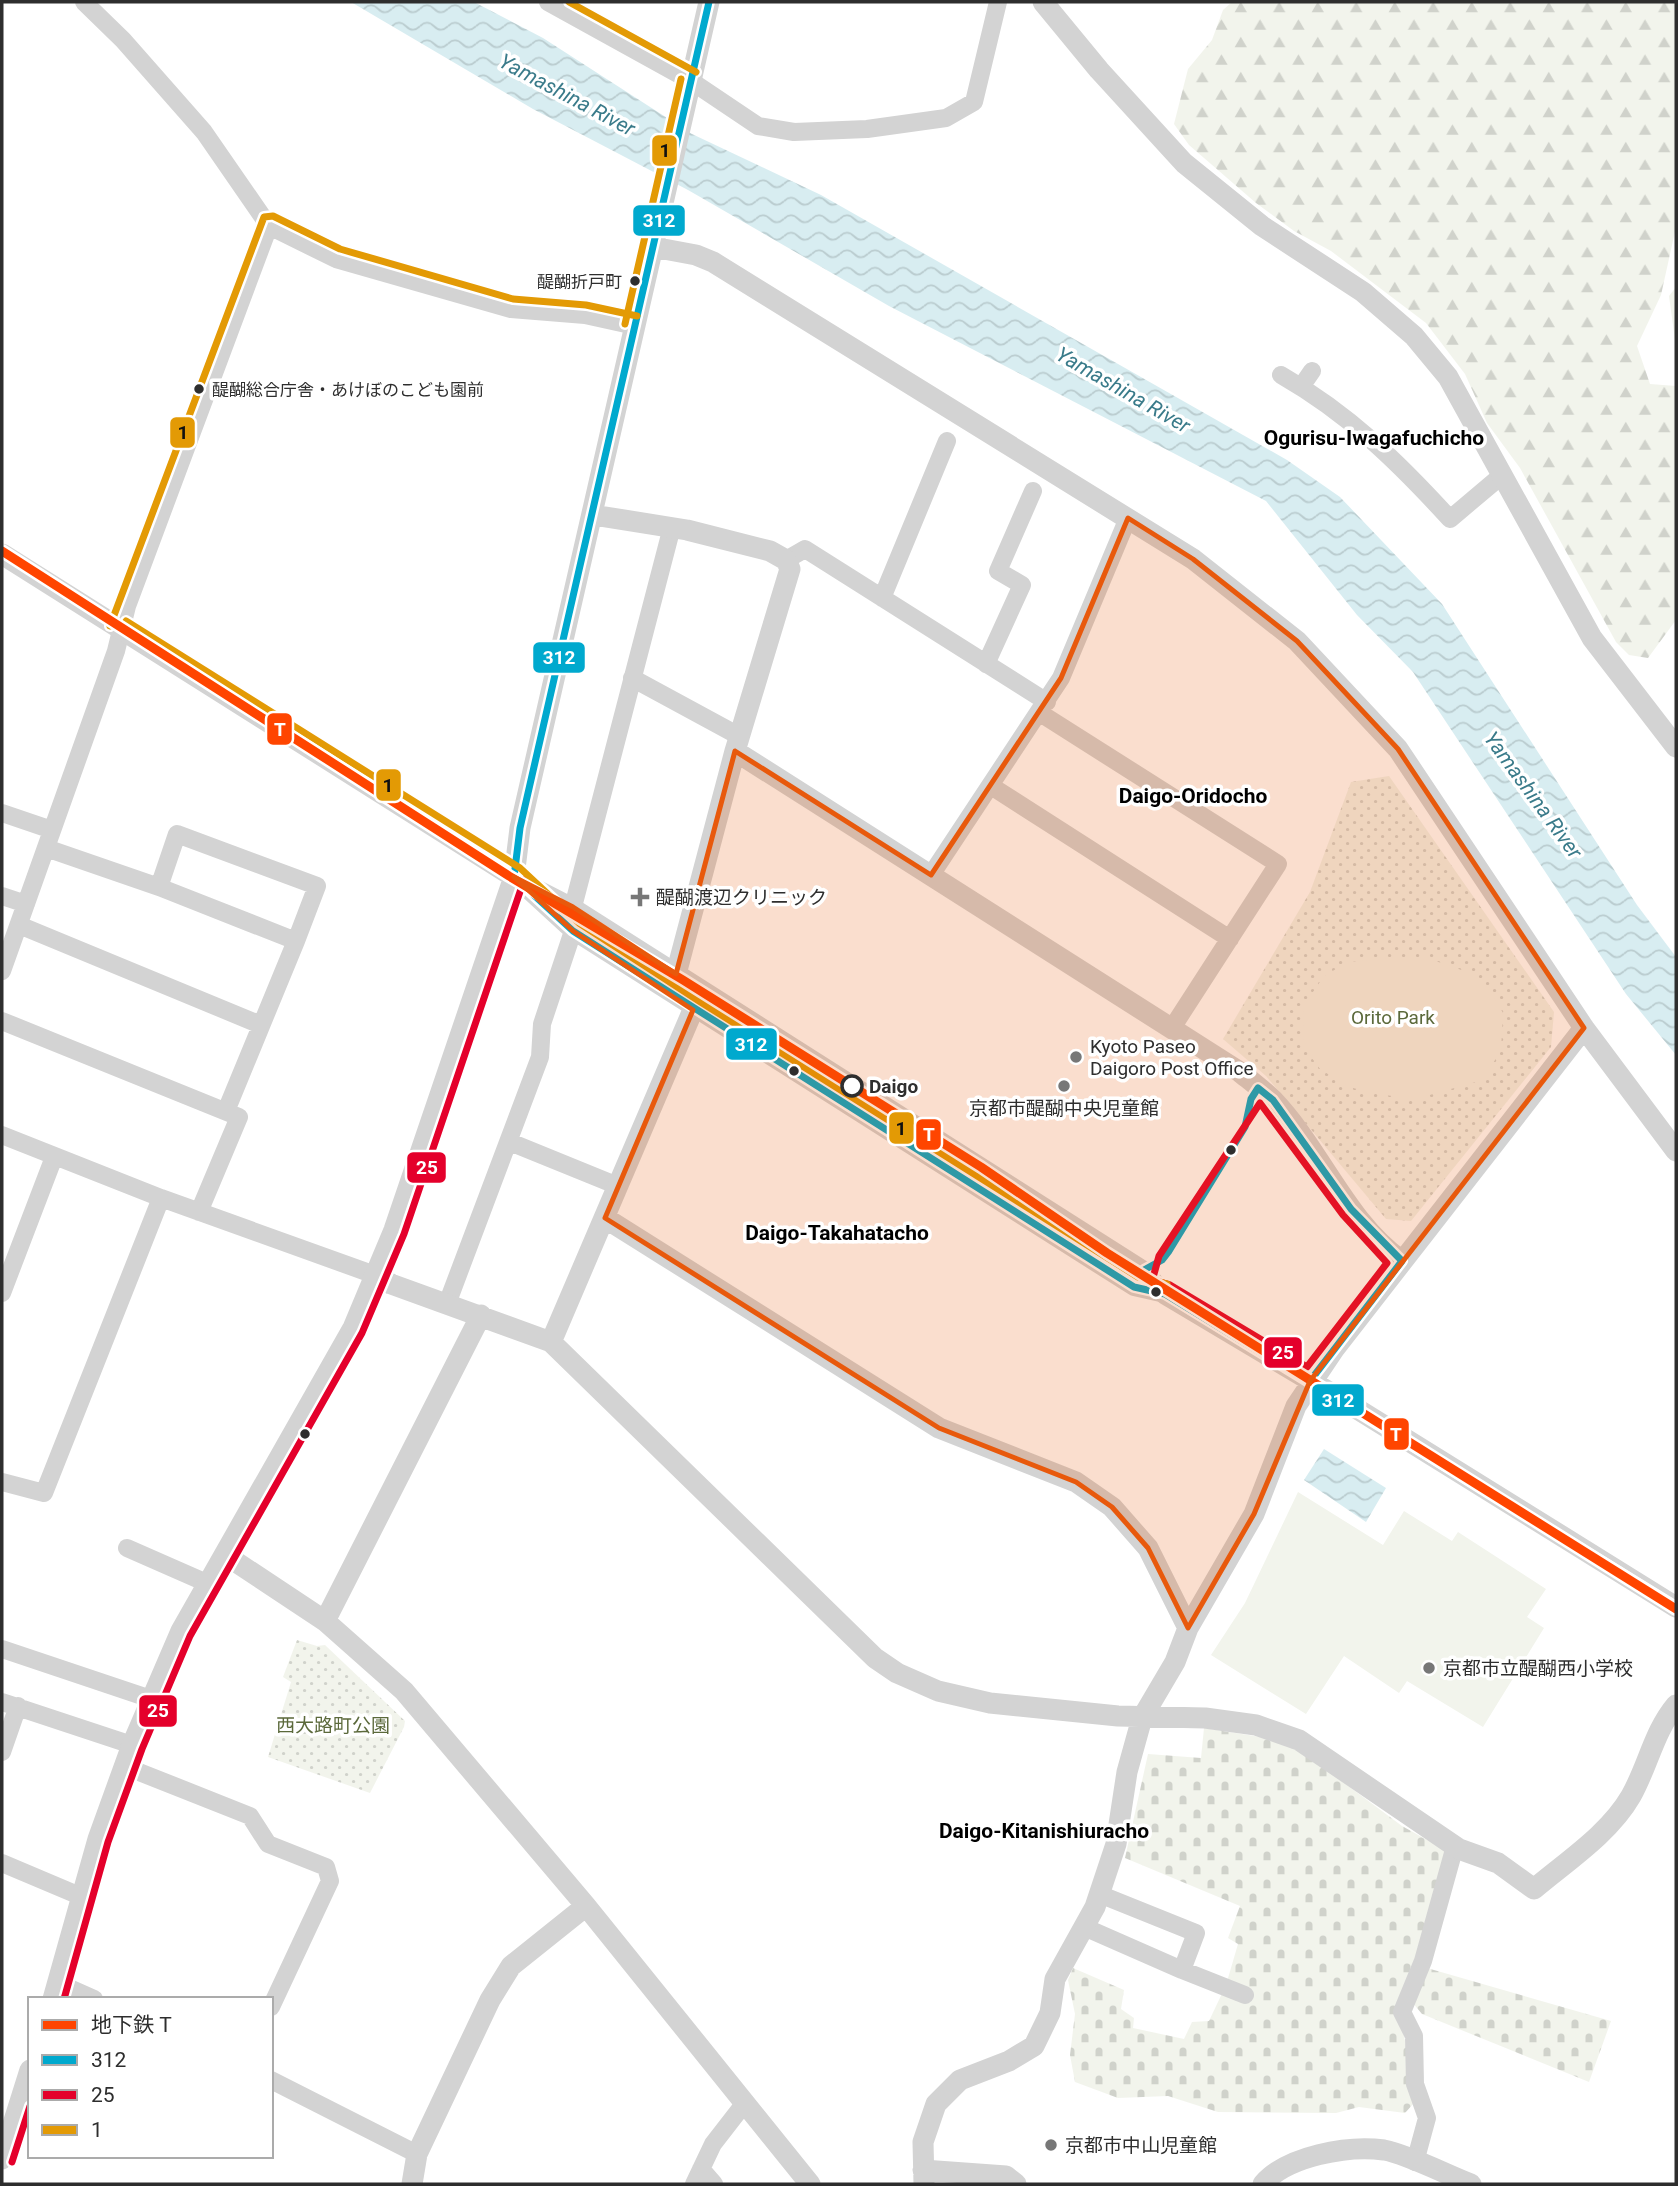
<svg xmlns="http://www.w3.org/2000/svg" width="1678" height="2186" viewBox="0 0 1678 2186" font-family="Roboto,'Noto Sans JP',sans-serif">
<defs>
<pattern id="grass-dots" width="8" height="8" patternUnits="userSpaceOnUse" patternTransform="scale(1.75)"><rect width="8" height="8" fill="#f2f4ec"/><path d="M2 2h.1M6 6h.1" fill="none" stroke="#d0d2cb" stroke-width="1.8" stroke-linecap="round"/></pattern>
<pattern id="forest-firs" width="22" height="20" patternUnits="userSpaceOnUse" patternTransform="scale(1.75)"><rect width="22" height="20" fill="#f2f4ec"/><path d="M5 1l3.5 6h-7zM16 11l3.5 6h-7z" fill="#d0d2cb"/></pattern>
<pattern id="cemetery-stones" width="16" height="16" patternUnits="userSpaceOnUse" patternTransform="scale(1.75)"><rect width="16" height="16" fill="#f2f4ec"/><path d="M2 7V4a2 2 0 0 1 4 0v3zM10 15v-3a2 2 0 0 1 4 0v3z" fill="#d0d2cb"/></pattern>
<pattern id="water-waves" width="16" height="10" patternUnits="userSpaceOnUse" patternTransform="scale(1.75)"><rect width="16" height="10" fill="#d8edf1"/><path d="M0 5q4-4 8 0t8 0" fill="none" stroke="#bacccf"/></pattern>
</defs>
<rect width="100%" height="100%" fill="#fff"/>
<!-- grass -->
<path fill="url(#grass-dots)" d="M1389 776 1554 1012 1551 1047 1411 1221 1386 1219 1266 1076 1223 1039 1310 892 1351 782Z
M297 1640 317 1646 325 1645 405 1721 404 1727 370 1793 268 1757 291 1682 283 1677Z"/>
<!-- forest -->
<path fill="url(#forest-firs)" d="M1232 2H1676V227L1661 295 1637 346 1650 384 1676 386V620L1648 658 1629 655 1616 642 1520 468 1487 423 1465 374 1426 323 1331 251 1294 231 1256 203 1189 145 1174 124 1188 69 1212 40 1223 10Z
M1676 287V347L1669 296Z"/>
<!-- cemetery -->
<path fill="url(#cemetery-stones)" d="M1204 1728 1267 1738 1300 1750 1402 1826 1447 1851 1415 1967H1411L1395 2016C1412 2036 1403 2074 1414 2103L1405 2113 1359 2107 1336 2113 1218 2112 1168 2096 1118 2098 1075 2082 1070 2055 1075 2014 1068 1980 1073 1968 1124 1990 1121 2009 1134 2018 1133 2028 1184 2039 1192 2022 1209 2021 1226 1985 1238 1944 1228 1938 1240 1906 1125 1858 1148 1754 1201 1758Z
M1427 1968 1611 2021 1589 2082 1422 2014 1412 2002Z"/>
<!-- pitch -->
<path fill="#f2f4ec" d="M1393 958H1427L1470 973 1494 997 1503 1013 1501 1050 1483 1080 1415 1099 1377 1094 1349 1087 1320 1069 1303 1046 1304 1005 1324 976 1348 962Z
M1298 1492 1383 1545 1404 1511 1452 1541 1458 1532 1546 1589 1527 1617 1544 1628 1483 1727 1407 1681 1399 1693 1344 1656 1306 1714 1211 1655 1245 1603Z"/>
<!-- water -->
<path fill="url(#water-waves)" d="M351 2H474L543 38 692 134 821 195 1287 460 1340 497 1442 604 1637 905 1676 957V1055L1626 994 1413 672 1357 615 1266 501 889 306 688 190 533 109Z
M1324 1449 1386 1488 1366 1522 1304 1480Z"/>
<g fill="none" stroke-linecap="round" stroke-linejoin="round">
<!-- minor -->
<path stroke="#d3d3d3" stroke-width="18" d="M84 2 123 40 204 132 269 226
M548 2 691 81 758 126 794 132 867 129 946 118 974 102 998 2
M1281 375C1349 414 1398 462 1450 519L1501 476
M1301 387 1312 371
M786 560 805 549 1047 702
M882 598 947 441
M986 664 1022 585 998 571 1033 491
M632 678 739 736
M1040 713 1278 864 1172 1028
M991 786 1230 939
M2 813 52 830
M46 848 159 887 296 941 226 1111
M931 875 1061 678 1128 518
M514 877 573 931 1134 1287 1165 1294
M159 887 177 834 317 886 296 941
M534 887 573 907 1144 1270 1165 1294
M2 896 26 904
M573 907 672 527
M19 925 261 1025
M2 971 116 651 127 606 269 226 336 259 511 309 585 315 635 326
M2 1021 239 1117 199 1212
M2 1135 161 1198 375 1275
M510 1142 618 1186
M2 1293 54 1157
M447 1304 540 1057 542 1024 573 931
M2 1482 44 1493 161 1198
M127 1548 209 1584
M2 1649 151 1699
M2 1702 132 1745
M2 1752 18 1706
M124 1766 250 1816 268 1844 326 1867 330 1881 271 2007
M2 1863 80 1896
M1099 1894 1196 1933 1182 1970 1245 1995
M1084 1927 1182 1970
M58 1983 94 1999
M271 2080 417 2154
M1415 2162 1427 2118 1415 2084 1414 2036 1402 2012 1423 1961 1455 1846
M701 2169 714 2184
M694 2184 713 2144 744 2104"/>
<!-- tertiary -->
<path stroke="#d3d3d3" stroke-width="21" d="M1043 2 1099 70 1184 163 1262 226 1363 292 1414 336 1448 377 1592 638 1676 747
M653 247 696 255 713 262 1193 559 1297 641 1398 749 1584 1028 1676 1151
M593 515 687 530 770 551 786 560 790 569 735 751 676 974
M2 554 514 877
M735 751 1240 1072C1251 1081 1263 1090 1273 1100 1320 1149 1346 1222 1402 1261
M605 1218 939 1428 1076 1482 1112 1507 1148 1548 1188 1628
M375 1275 391 1284 551 1342 875 1658 897 1673 938 1691 990 1703 1118 1716 1205 1718 1256 1725 1299 1740 1459 1849 1498 1863 1534 1889C1567 1861 1609 1834 1631 1796 1648 1766 1654 1731 1676 1705
M1165 1294 1346 1402 1676 1607
M551 1342 693 1010
M227 1556 325 1621 404 1691 586 1906 810 2184
M325 1621 481 1315
M53 1999 98 1839 132 1745 181 1631 353 1328 394 1230 514 877 520 828 709 2
M2 2159 30 2070
M923 2170 1006 2176 1016 2184
M412 2184 417 2154 490 2000 511 1966 586 1906
M924 2184 923 2142 936 2104 960 2080 1009 2061 1034 2046 1050 2013 1055 1979 1095 1907 1116 1844 1127 1772 1142 1718 1175 1662 1188 1628 1254 1514 1296 1406 1335 1348 1584 1028
M1263 2184C1287 2156 1348 2145 1384 2150 1407 2154 1447 2175 1471 2184"/>
<defs>
<path id="bus-1" d="M514 877 573 931 1134 1287 1165 1294 1676 1607
M514 877 520 828 709 2
M1144 1270 1162 1260 1169 1251 1245 1127 1251 1099 1258 1088 1273 1100 1351 1209 1402 1261 1310 1381"/>
<path id="bus-2" d="M1260 1103 1343 1215 1387 1263 1307 1367 1170 1285 1148 1279 1154 1274 1159 1256Z
M64 1999 108 1842 142 1749 190 1636 362 1333 404 1234 524 880
M12 2162 30 2106"/>
<path id="bus-3" d="M569 2 696 72
M625 324 681 79
M126 621 520 868 579 923 699 1001 1138 1277 1167 1284
M110 626 264 217 273 216 340 249 513 299 586 305 637 316"/>
</defs>
<!-- bus-1 casing -->
<use href="#bus-1" stroke="#fff" stroke-width="12"/>
<!-- bus-2 casing -->
<use href="#bus-2" stroke="#fff" stroke-width="12"/>
<!-- bus-3 casing -->
<use href="#bus-3" stroke="#fff" stroke-width="12"/>
<!-- bus-1 -->
<use href="#bus-1" stroke="#00a9ce" stroke-width="7"/>
<!-- bus-2 -->
<use href="#bus-2" stroke="#e4002b" stroke-width="7"/>
<!-- bus-3 -->
<use href="#bus-3" stroke="#e39a05" stroke-width="7"/>
<defs>
<path id="metro-1" d="M2 551 509 876 683 980 981 1167 1107 1253 1676 1609"/>
</defs>
<!-- metro-1 casing -->
<use href="#metro-1" stroke="#fff" stroke-width="14"/>
<!-- metro-1 -->
<use href="#metro-1" stroke="#ff4500" stroke-width="9"/>
</g>
<!-- marked area -->
<path fill="#e8590c" fill-opacity="0.2" stroke="#e8590c" stroke-width="5" stroke-linejoin="round" d="M1128 518 1193 559 1297 641 1398 749 1584 1028 1310 1381 1254 1514 1188 1628 1148 1548 1112 1507 1076 1482 939 1428 605 1218 693 1010 573 931 514 877 573 907 676 974 735 751 931 875 1061 678Z"/>
<!-- markers -->
<g fill="#2e2e2e" stroke="#fff" stroke-width="2.5">
<circle cx="635" cy="281" r="6"/>
<circle cx="199" cy="389" r="6"/>
<circle cx="794" cy="1071" r="6"/>
<circle cx="1231" cy="1150" r="6"/>
<circle cx="1156" cy="1292" r="6"/>
<circle cx="305" cy="1434" r="6"/>
</g>
<g fill="#777" stroke="#fff" stroke-width="2.5">
<path d="M636.5 886.5h7v7h7v7h-7v7h-7v-7h-7v-7h7z"/>
<circle cx="1076" cy="1057" r="7"/>
<circle cx="1064" cy="1086" r="7"/>
<circle cx="1429" cy="1668" r="7"/>
<circle cx="1051" cy="2145" r="7"/>
</g>
<circle fill="#fff" stroke="#2e2e2e" stroke-width="3.5" cx="852" cy="1086" r="10"/>
<g text-anchor="middle" stroke-width="7" stroke-linejoin="round" paint-order="stroke">
<!-- bus labels -->
<g font-size="17" fill="#2e2e2e" stroke="#fff" text-anchor="end">
<text x="622" y="288">醍醐折戸町</text>
<text x="212" y="396" text-anchor="start">醍醐総合庁舎・あけぼのこども園前</text>
</g>
<!-- poi labels -->
<g font-size="19" fill="#2e2e2e" stroke="#fff" text-anchor="start">
<text x="656" y="904">醍醐渡辺クリニック</text>
<text x="1090" y="1053">Kyoto Paseo<tspan x="1090" dy="22">Daigoro Post Office</tspan></text>
<text x="1064" y="1115" text-anchor="middle">京都市醍醐中央児童館</text>
<text x="1443" y="1675">京都市立醍醐西小学校</text>
<text x="1065" y="2152">京都市中山児童館</text>
</g>
<!-- park labels -->
<g font-size="19" fill="#5b693b" stroke="#fff">
<text x="1393" y="1024">Orito Park</text>
<text x="333" y="1732">西大路町公園</text>
</g>
<!-- stop labels -->
<g font-size="19" font-weight="bold" fill="#2e2e2e" stroke="#fff" text-anchor="start">
<text x="869" y="1093">Daigo</text>
</g>
<!-- water labels -->
<g font-size="21" font-style="italic" fill="#3a7b8a" stroke="#fff">
<text transform="translate(567 95) rotate(28)" y="7">Yamashina River</text>
<text transform="translate(1123 390) rotate(30)" y="7">Yamashina River</text>
<text transform="translate(1533 795) rotate(54)" y="7">Yamashina River</text>
</g>
<!-- neighbourhood labels -->
<g font-size="21" font-weight="bold" fill="#000" stroke="#fff">
<text x="1374" y="445">Ogurisu-Iwagafuchicho</text>
<text x="1193" y="803">Daigo-Oridocho</text>
<text x="837" y="1240">Daigo-Takahatacho</text>
<text x="1044" y="1838">Daigo-Kitanishiuracho</text>
</g>
</g>
<g stroke="#fff" stroke-width="2.5">
<rect x="651" y="134" width="27" height="33" rx="7" fill="#e39a05"/>
<rect x="632" y="204" width="54" height="33" rx="7" fill="#00a9ce"/>
<rect x="169" y="416" width="27" height="33" rx="7" fill="#e39a05"/>
<rect x="532" y="641" width="54" height="33" rx="7" fill="#00a9ce"/>
<rect x="266" y="712" width="27" height="34" rx="7" fill="#ff4500"/>
<rect x="375" y="768" width="27" height="34" rx="7" fill="#e39a05"/>
<rect x="725" y="1027" width="53" height="34" rx="7" fill="#00a9ce"/>
<rect x="888" y="1111" width="27" height="34" rx="7" fill="#e39a05"/>
<rect x="915" y="1118" width="27" height="33" rx="7" fill="#ff4500"/>
<rect x="406" y="1151" width="41" height="33" rx="7" fill="#e4002b"/>
<rect x="1263" y="1336" width="40" height="33" rx="7" fill="#e4002b"/>
<rect x="1311" y="1383" width="54" height="34" rx="7" fill="#00a9ce"/>
<rect x="1383" y="1417" width="27" height="34" rx="7" fill="#ff4500"/>
<rect x="138" y="1694" width="40" height="34" rx="7" fill="#e4002b"/>
</g>
<g font-size="19" text-anchor="middle" font-weight="bold" fill="#fff">
<text x="659" y="227">312</text>
<text x="559" y="664">312</text>
<text x="280" y="736">T</text>
<text x="751" y="1051">312</text>
<text x="929" y="1141">T</text>
<text x="427" y="1174">25</text>
<text x="1283" y="1359">25</text>
<text x="1338" y="1407">312</text>
<text x="1396" y="1441">T</text>
<text x="158" y="1717">25</text>
</g>
<g font-size="19" text-anchor="middle" font-weight="bold" fill="#111">
<text x="665" y="157">1</text>
<text x="183" y="439">1</text>
<text x="388" y="792">1</text>
<text x="901" y="1135">1</text>
</g>
<!-- border -->
<rect width="1678" height="2186" fill="none" stroke="#2e2e2e" stroke-width="7"/>
<!-- legend -->
<rect x="28" y="1997" width="245" height="161" fill="#ffffff" stroke="#ababab" stroke-width="2"/>
<rect x="42" y="2020" width="35" height="10" fill="#ff4500" stroke="#ababab" stroke-width="2"/>
<text x="91" y="2032" font-size="21" fill="#2e2e2e">地下鉄 T</text>
<rect x="42" y="2055" width="35" height="10" fill="#00a9ce" stroke="#ababab" stroke-width="2"/>
<text x="91" y="2067" font-size="21" fill="#2e2e2e">312</text>
<rect x="42" y="2090" width="35" height="10" fill="#e4002b" stroke="#ababab" stroke-width="2"/>
<text x="91" y="2102" font-size="21" fill="#2e2e2e">25</text>
<rect x="42" y="2125" width="35" height="10" fill="#e39a05" stroke="#ababab" stroke-width="2"/>
<text x="91" y="2137" font-size="21" fill="#2e2e2e">1</text>
</svg>
